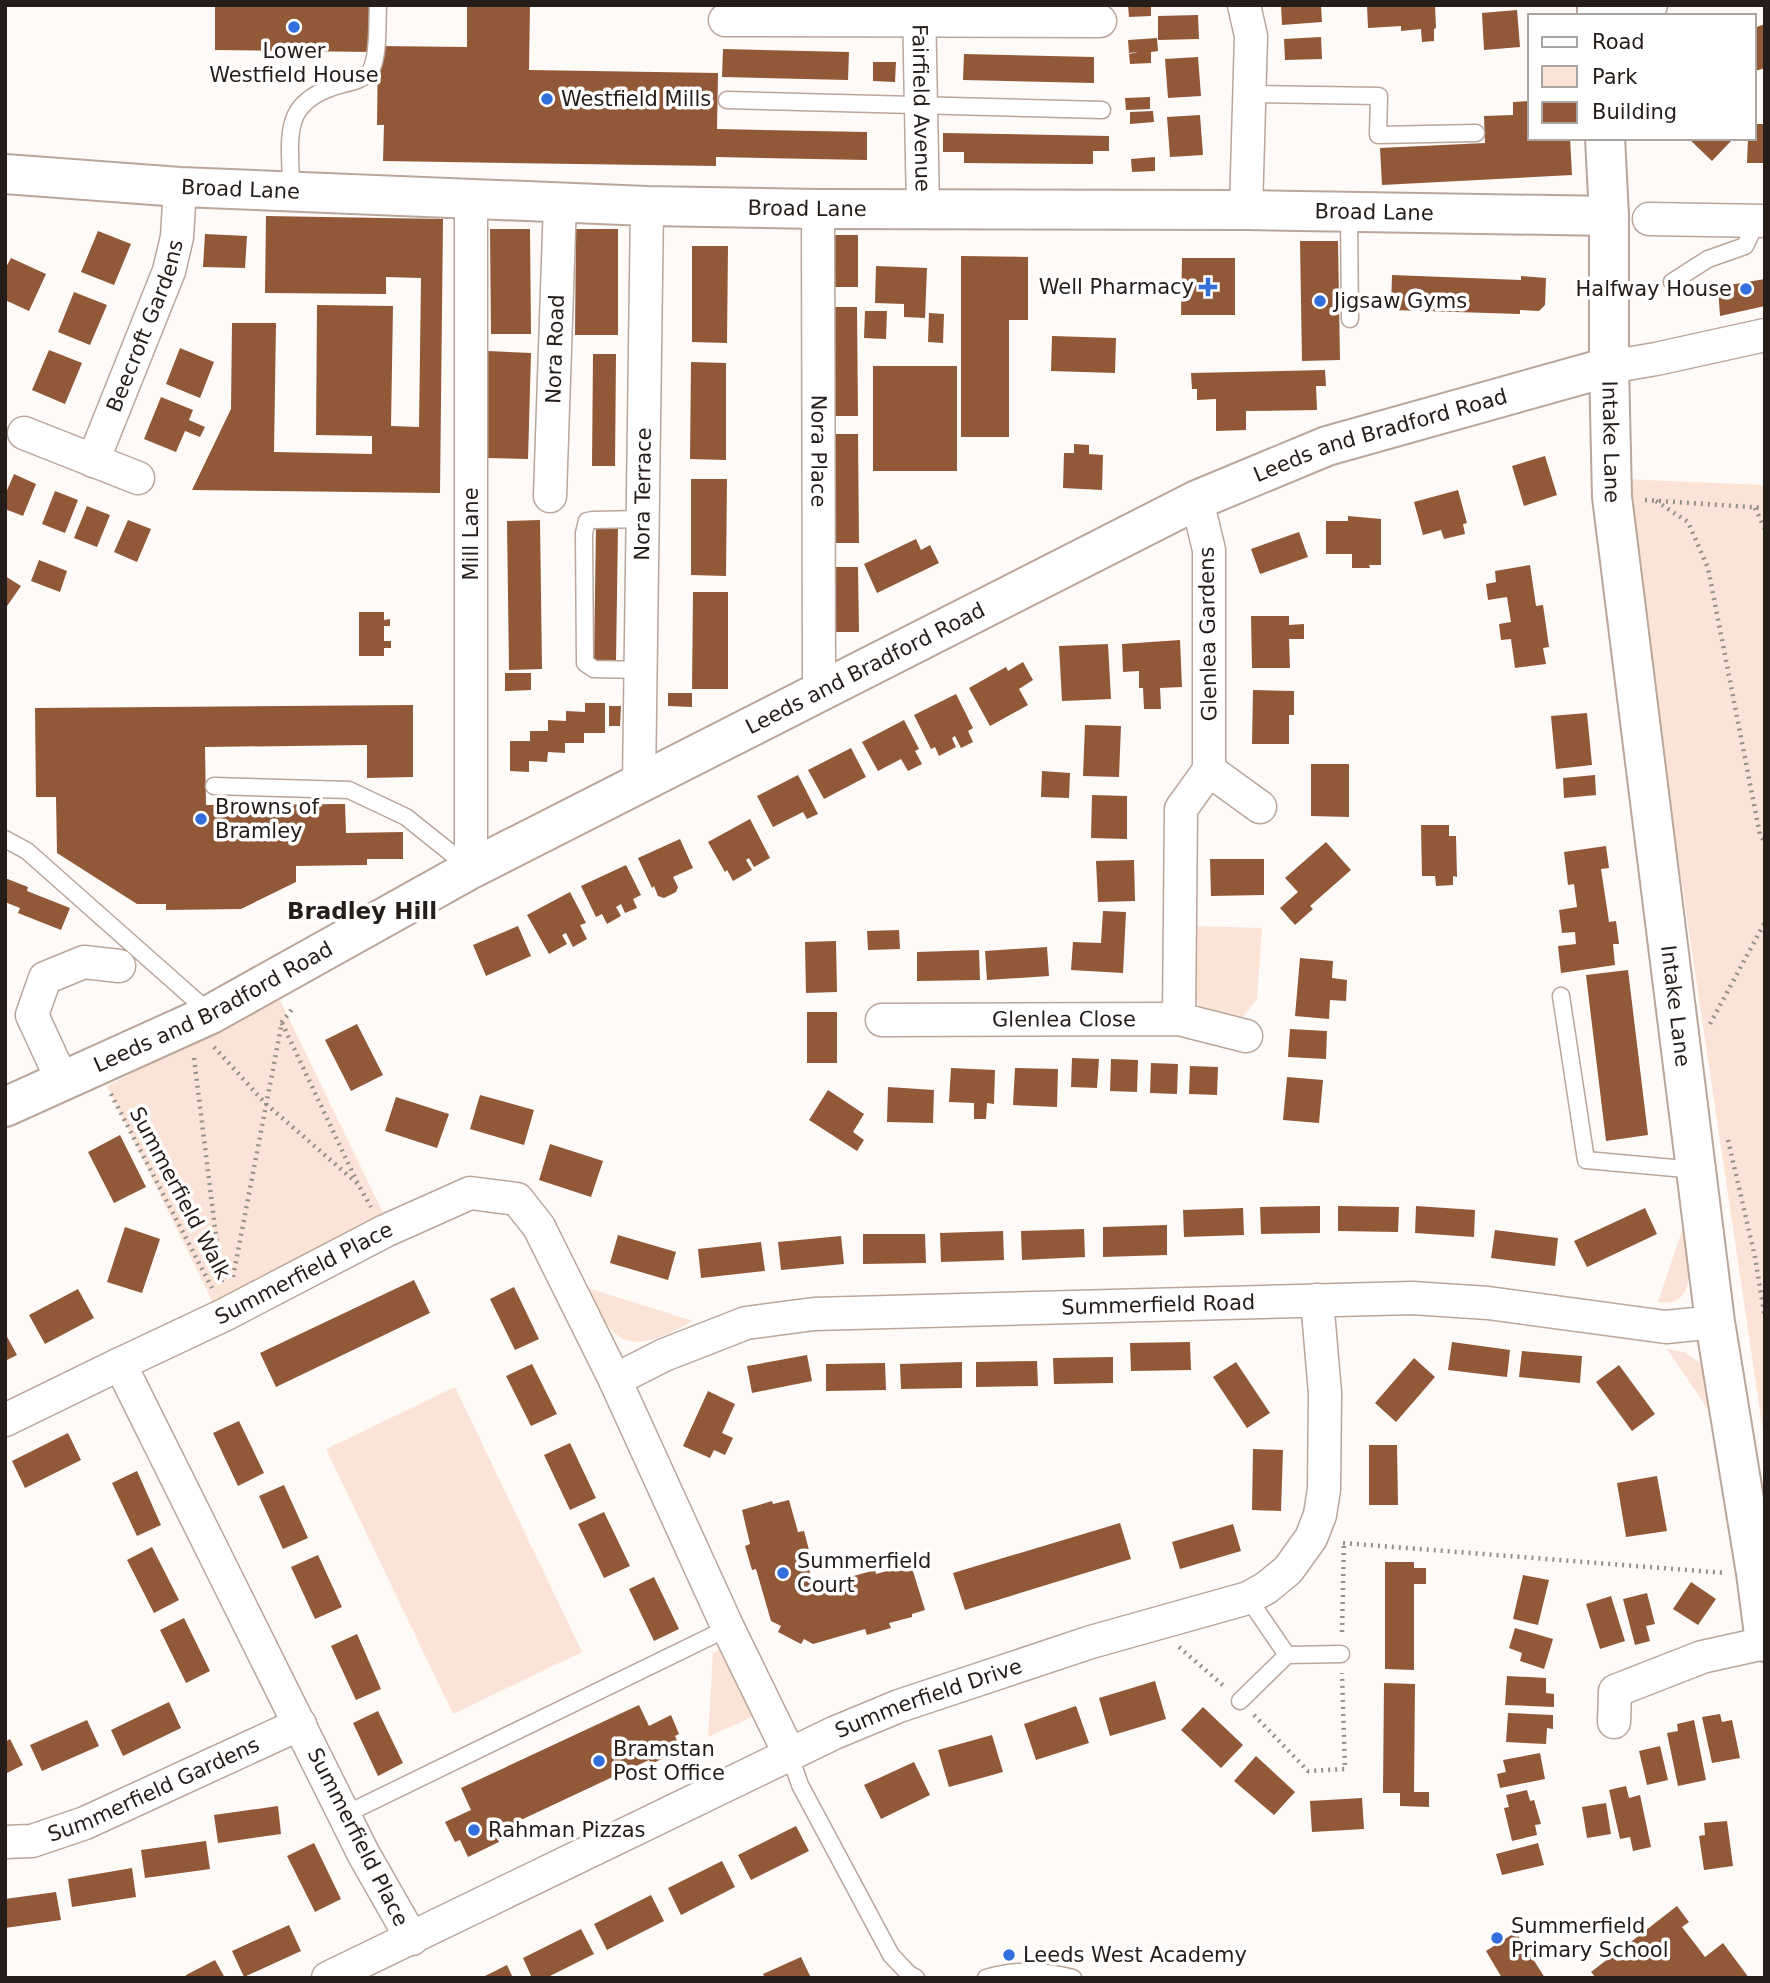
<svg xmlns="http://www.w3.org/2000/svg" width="1770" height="1983" viewBox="0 0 1770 1983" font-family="'DejaVu Sans',sans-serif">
<rect width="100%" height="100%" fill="#fefaf7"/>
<!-- green -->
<path fill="#fbe4d7" d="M1622 479 1765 485V1446L1746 1316Z
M1193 926 1262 928 1257 999 1243 1017C1223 1021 1203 1017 1194 997Z
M279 998 388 1223 218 1313 107 1086Z
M1684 1225C1687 1250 1703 1309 1658 1302Z
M588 1288 693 1321C667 1334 632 1357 609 1327 600 1316 594 1301 588 1288Z
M1667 1349 1684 1352 1703 1365 1713 1417Z
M455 1387 582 1652 453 1714 326 1449Z
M721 1649 752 1717 708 1737 713 1653Z"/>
<!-- building -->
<path fill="#915938" d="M215 5H373L372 52 215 50Z
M467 5H530L529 70 718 73 717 129 867 132V160L716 157V166L383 161 384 125H377L378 46 467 47Z
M1128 5H1151V16L1129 17Z
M1281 5H1321L1322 22 1282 25Z
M1367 5H1435L1436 28 1434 29V41L1422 42 1421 29 1401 31V26L1368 28Z
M1517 10 1520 47 1484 50 1482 13Z
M1198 15 1199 39 1158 40V16Z
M1762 25H1765V68L1755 71 1754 28Z
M1321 37 1322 59 1285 60 1284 39Z
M1157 38 1158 51 1151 52V63L1130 64 1129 54 1138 52 1129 53 1128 40Z
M723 49 849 52 848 80 722 77Z
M964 54 1094 57V83L963 80Z
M1198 57 1201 96 1168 98 1165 59Z
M873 62H896L895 82 873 81Z
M1150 97V109L1126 110 1125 98Z
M1530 101V138H1570L1572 175 1382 185 1380 148 1485 143 1484 116 1513 115V102Z
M1153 111 1154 122 1130 124V112Z
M1200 115 1203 155 1170 157 1167 117Z
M1754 124H1765V163H1747L1748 138H1754Z
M943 133 1109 136V151H1093V164L964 163V152H943Z
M1688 138H1729L1731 141 1712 161Z
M1155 157V171L1132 172 1131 159Z
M266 216 443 219 440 493 192 490 231 409 232 323H276L274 452 372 454V436L316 435 317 305 393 306 391 426 419 427 421 278 386 277V294L265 293Z
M490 229H530L531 334H491Z
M576 229H618V335H575Z
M98 231 131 244 114 285 81 272Z
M205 234 247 236 245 268 203 267Z
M834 235H858V287H834Z
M1300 241H1338L1340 360 1302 361Z
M692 246H728L727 343 692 342Z
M961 256 1028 257V320H1009V437H961Z
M11 258 46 274 29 311 5 300V269Z
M1182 258H1235V315H1181Z
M876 266 927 268 925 318 904 317V304L875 303Z
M1392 275 1521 280V276L1546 278 1545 305 1539 311 1520 310V314L1391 310Z
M1765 279V306L1720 316 1718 287Z
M74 292 107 305 90 345 58 332Z
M834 307H857L858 416H835Z
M865 311H887L886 339 864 338Z
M929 313 944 314 943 343 928 342Z
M1052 336 1116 338 1115 373 1051 371Z
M180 348 214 362 200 398 166 384Z
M49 350 82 363 65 404 32 390Z
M488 351 531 353 528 459 486 458Z
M593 354H616L615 466H592Z
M691 362 726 363V460L690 459Z
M873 366H957V471H873Z
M1325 370 1326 386H1316L1317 410 1246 411V430L1216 431V399L1197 400V389H1192L1191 373Z
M161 397 193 410 189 420 205 427 200 437 185 431 176 452 144 439Z
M833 434H858L859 543H834Z
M1074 444 1089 445V454L1103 455 1102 490 1063 488 1064 453H1074Z
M1545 456 1557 495 1524 506 1512 466Z
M14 474 36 484 23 516 5 509V495Z
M691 479H727L726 576 691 575Z
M1458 490 1467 523 1463 524 1465 534 1444 539 1441 530 1423 535 1414 502Z
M55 491 78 500 65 533 42 524Z
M87 506 110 515 97 547 74 538Z
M1348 516 1381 519V565H1369L1370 568H1352V554H1326V521H1348Z
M128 520 151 529 137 562 114 552Z
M540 520 542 669 509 670 507 521Z
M596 526H618L616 661 594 660Z
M1299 532 1308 557 1260 574 1251 549Z
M916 539 921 550 930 545 939 563 877 593 864 564Z
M39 560 67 571 60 592 31 581Z
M1530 565 1536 606 1543 605 1549 647 1543 648 1546 664 1515 668 1511 639 1501 640 1499 624 1511 622 1507 597 1488 600 1486 584 1496 582 1495 571Z
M835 567H858L859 632H835Z
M5 576 21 586 5 609Z
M693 592H728V689H692Z
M359 612H384V620L390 619V626H384V641H391V648H384V656H359Z
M1251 616H1289V625L1304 624V639H1289L1290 668H1252Z
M1180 640 1182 687 1160 688 1161 709H1144L1143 688H1139V671L1123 672 1122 644Z
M1108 644 1111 699 1062 701 1059 646Z
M1023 662 1033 680 1019 689 1028 705 990 726 969 688 1006 667 1008 671Z
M505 673H531V690L505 691Z
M1253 690 1294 691V715H1289V744H1252Z
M668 693H692V707L668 706Z
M956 694 973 728 968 731 973 742 961 748 955 736 952 738 956 747 939 756 935 747 931 749 914 715Z
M585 703H605V733H584V743H565V753L548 752 547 762 529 761V772L510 771V741H530V731H548V720L566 721V711L585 712Z
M413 705V777L367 778V745L205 747 206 805 345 804 346 833 403 832V859H367V865L296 866V882L241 909 166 910V904H137L57 853 56 797H36L35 708Z
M609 706H621L620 726H609Z
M1587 713 1592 765 1556 769 1551 716Z
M904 720 919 749 915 751 922 764 908 771 901 759 878 771 862 742Z
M1085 725 1121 726 1119 777 1083 776Z
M851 748 866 777 824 799 808 770Z
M1311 764H1349V817L1311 816Z
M1042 771 1070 773 1069 798 1041 797Z
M798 775 818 814 807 819 803 812 773 827 757 796Z
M1595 775 1596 795 1564 798 1563 778Z
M1092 795 1127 796V839L1091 838Z
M750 819 770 858 754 867 749 858 746 860 752 870 733 881 727 870 725 872 708 842Z
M1421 825H1449V836H1456L1457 877 1453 876V885L1436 886 1435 876H1422Z
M680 839 693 868 673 877 678 887 676 892 664 898 658 896 654 886 652 888 638 858Z
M1326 842 1351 870 1310 906 1313 909 1295 925 1280 908 1298 892 1285 878Z
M1606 846 1609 868 1601 869 1609 922 1616 921 1619 944H1613L1615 965 1561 973 1558 946 1576 944 1575 932 1562 933 1559 910 1577 907 1574 884 1568 885 1564 852Z
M1210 859H1264V895L1211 896Z
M1134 860 1135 901 1098 902 1096 861Z
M626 865 641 895 633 899 637 908 625 913 621 904 616 907 621 916 607 924 602 914 596 917 581 886Z
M5 878 28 887 27 891 70 908 61 930 18 913 20 908 5 902Z
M570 892 586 923 580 925 587 939 573 947 566 933 562 935 567 944 549 954 527 915Z
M1103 911 1126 912 1123 973 1071 970 1073 942 1101 943Z
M518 926 531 956 486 976 473 945Z
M899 930 900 949 868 950 867 931Z
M836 941 837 992 806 993 805 942Z
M1047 947 1049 976 987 980 985 951Z
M979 950 980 980 917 981V952Z
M1300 958 1333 961 1332 978 1347 980 1346 1001 1330 1000 1329 1019 1295 1016Z
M1628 970 1648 1135 1606 1141 1586 975Z
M807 1012H837V1063H807Z
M357 1024 383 1075 351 1091 325 1040Z
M1290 1029 1327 1031 1326 1059 1288 1057Z
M1072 1058 1099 1059 1097 1088 1071 1087Z
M1111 1059 1138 1060 1137 1092 1110 1091Z
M1151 1063 1178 1064 1177 1094 1150 1093Z
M1190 1066 1218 1067 1217 1095 1189 1094Z
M951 1068 995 1070 994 1104 987 1103 986 1119H974V1103L949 1102Z
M1015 1068 1058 1069 1057 1107 1013 1105Z
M1287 1077 1323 1080 1319 1123 1283 1120Z
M888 1087 934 1090 933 1123 887 1122Z
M828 1090 864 1114 853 1132 864 1140 857 1151 809 1120Z
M480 1095 534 1110 524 1145 470 1129Z
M396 1097 449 1114 437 1148 385 1131Z
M120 1135 146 1187 114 1203 88 1152Z
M550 1144 603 1161 591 1197 539 1180Z
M1320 1206V1233L1261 1234 1260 1207Z
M1338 1206 1399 1207 1398 1232 1338 1231Z
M1416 1206 1475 1210 1474 1237 1415 1233Z
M1243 1208 1244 1235 1184 1237 1183 1210Z
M1645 1208 1657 1234 1587 1267 1574 1241Z
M1167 1225V1255L1103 1257V1227Z
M125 1227 160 1239 142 1293 107 1282Z
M1084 1229 1085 1257 1022 1260 1021 1231Z
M1495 1230 1558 1238 1555 1266 1491 1258Z
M1003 1231 1004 1260 941 1262 940 1233Z
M863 1234H925L926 1263 863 1264Z
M618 1235 676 1252 668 1280 610 1263Z
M841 1236 844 1264 781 1270 778 1242Z
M761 1242 765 1271 701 1278 698 1249Z
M414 1280 430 1313 276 1387 260 1353Z
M514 1287 539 1339 515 1350 490 1299Z
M78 1289 94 1318 45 1344 29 1315Z
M5 1333 17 1355 5 1361Z
M1190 1342 1191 1370 1131 1371 1130 1343Z
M1452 1342 1510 1350 1507 1377 1448 1370Z
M1522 1351 1582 1356 1580 1383 1519 1377Z
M807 1355 812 1381 752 1393 747 1366Z
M1113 1357V1383L1054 1384 1053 1358Z
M1414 1358 1435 1377 1396 1422 1375 1403Z
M1037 1361 1038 1386 976 1387V1362Z
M962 1362V1388L901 1389 900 1364Z
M1236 1362 1270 1413 1247 1428 1213 1377Z
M885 1363 886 1390 826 1391V1364Z
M532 1364 557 1414 531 1426 506 1376Z
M1619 1365 1655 1414 1632 1431 1596 1382Z
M708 1391 735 1404 722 1433 733 1438 725 1455 714 1450 710 1458 683 1446Z
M239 1421 264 1473 238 1486 213 1433Z
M68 1433 81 1460 25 1488 12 1461Z
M570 1443 596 1498 570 1510 544 1455Z
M1369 1445H1397L1398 1505H1369Z
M1253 1449 1283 1450 1281 1511 1252 1510Z
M137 1471 161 1525 137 1536 112 1483Z
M1657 1476 1667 1531 1626 1537 1617 1483Z
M284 1485 308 1538 283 1549 259 1496Z
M789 1500 798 1532 804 1531 810 1554 805 1555 815 1590 851 1580 850 1577 875 1570 876 1574 898 1568 899 1571 912 1568 925 1610 912 1614V1617L889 1623 891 1628 867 1635 865 1629 813 1644 804 1639 801 1644 778 1632 781 1626 771 1621 756 1569 752 1570 745 1546 750 1544 742 1510 772 1501 773 1504Z
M604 1512 630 1566 604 1578 578 1524Z
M1120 1523 1131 1559 965 1610 953 1573Z
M1233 1524 1241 1551 1180 1569 1172 1542Z
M152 1547 179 1600 154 1613 127 1560Z
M318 1555 342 1607 315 1619 291 1567Z
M1385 1562H1414V1568H1426V1584H1414V1670L1385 1669Z
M1523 1575 1549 1580 1538 1625 1513 1619Z
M654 1577 679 1629 654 1641 629 1589Z
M1691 1582 1716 1599 1698 1625 1673 1609Z
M1647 1593 1655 1624 1646 1626 1650 1641 1635 1645 1623 1599Z
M1611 1596 1625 1641 1600 1649 1586 1604Z
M184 1618 210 1671 186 1683 160 1630Z
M1515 1628 1553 1639 1544 1669 1520 1661 1522 1653 1509 1648Z
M357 1634 381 1689 356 1700 331 1646Z
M1507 1676 1546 1678V1693L1554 1694V1707L1505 1705Z
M1155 1681 1166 1719 1110 1736 1099 1698Z
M1384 1683 1415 1684 1414 1792H1429V1807L1400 1806V1793H1383Z
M169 1702 181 1728 123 1756 111 1730Z
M639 1705 649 1726 671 1715 679 1734 675 1736 681 1750 651 1764 649 1760 495 1832 499 1842 468 1857 460 1840 455 1842 445 1822 471 1810 461 1788Z
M1076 1706 1089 1743 1036 1760 1024 1724Z
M1203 1707 1243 1745 1221 1768 1181 1730Z
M378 1711 403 1763 378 1776 353 1723Z
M1508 1713 1553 1715V1729L1547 1728 1546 1744 1506 1742Z
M1720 1714 1722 1722 1732 1720 1740 1758 1712 1763 1702 1717Z
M87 1720 99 1746 42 1771 30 1745Z
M1694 1720 1706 1780 1678 1786 1667 1733 1678 1731 1677 1724Z
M992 1735 1003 1772 949 1787 938 1750Z
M10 1739 23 1765 5 1774V1742Z
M1660 1746 1668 1780 1647 1785 1639 1751Z
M1540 1753 1545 1779 1500 1788 1497 1774 1506 1772 1503 1760Z
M1256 1756 1295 1792 1274 1815 1234 1781Z
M914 1762 930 1795 881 1819 864 1785Z
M1626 1786 1629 1798 1640 1795 1651 1847 1633 1851 1630 1837 1620 1839 1609 1790Z
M1527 1790 1530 1801 1534 1800 1541 1824 1535 1825 1537 1835 1512 1841 1504 1808 1509 1807 1506 1795Z
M1362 1798 1364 1829 1312 1832 1310 1801Z
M1606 1803 1611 1834 1587 1838 1582 1807Z
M278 1806 281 1834 218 1843 214 1815Z
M1727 1821 1733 1866 1704 1870 1699 1836 1705 1835 1704 1823Z
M796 1826 809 1851 751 1880 738 1855Z
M206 1841 210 1869 145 1878 141 1850Z
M314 1843 341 1899 315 1912 287 1856Z
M1538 1843 1544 1865 1502 1875 1496 1854Z
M722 1861 735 1887 681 1915 668 1888Z
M132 1868 136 1897 72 1907 68 1879Z
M56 1892 61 1920 5 1928V1899Z
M651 1895 664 1921 607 1950 594 1924Z
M1677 1906 1689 1922 1682 1927 1705 1957 1723 1943 1749 1978H1596L1591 1972 1613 1955 1617 1961 1627 1954 1623 1948Z
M289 1925 301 1951 244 1977 232 1951Z
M581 1929 594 1954 546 1978H532L523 1958Z
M1516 1932 1545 1978H1502L1486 1951Z
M801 1957 811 1978H765L763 1974Z
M215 1960 225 1978H182L188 1974Z
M507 1965 513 1978H481Z"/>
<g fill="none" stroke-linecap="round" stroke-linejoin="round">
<defs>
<path id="lane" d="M1250 94 1379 96 1378 135 1476 133
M727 100 1102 110
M291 191C291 137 278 101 343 84 352 82 365 79 371 70 379 55 377 22 378 5
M1349 212 1350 319
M1672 282 1708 259 1745 246 1757 221
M640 670 594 669 585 663 584 533 587 521 593 520 642 519
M214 786 349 790 406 817 471 869
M5 839 27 851 211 1014
M1561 996 1586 1160 1696 1170
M1287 1655 1341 1654
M1240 1701 1287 1655 1248 1598
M789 1753 800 1785 891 1955 909 1974 916 1978
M344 1815 728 1628
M986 1978C1015 1969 1044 1970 1073 1978"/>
<g id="street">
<path id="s1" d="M919 5 923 210"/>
<path d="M1244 5 1251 36 1246 210"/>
<path d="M1597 15 1651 5"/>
<path d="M725 20 1100 21"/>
<path d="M471 200V869"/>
<path id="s2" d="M818 209 819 690"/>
<path d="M1649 219 1765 221"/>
<path d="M1609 367 1656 359 1765 335"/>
<path d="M24 433 138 478"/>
<path id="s3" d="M93 461 169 271 177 237 180 187"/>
<path id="s4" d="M550 496 560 202"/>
<path d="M1209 770 1260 807"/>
<path id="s5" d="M639 783 647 206"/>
<path d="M1179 1019 1181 809 1209 770V550L1197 500"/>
<path id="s6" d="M882 1020 1179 1019 1246 1036"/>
<path d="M62 1080 32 1015 45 978 84 962 119 966"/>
<path id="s7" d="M615 1380 664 1355 746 1323 814 1314 1412 1298 1488 1303 1666 1327 1715 1322"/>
<path d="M5 1420 120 1364"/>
<path d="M1614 1722 1615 1691 1702 1657 1765 1643"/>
<path id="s8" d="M5 1842 32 1841 85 1823 300 1724"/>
<path id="s9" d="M412 1939 363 1853 120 1364 226 1314 385 1231 470 1193 517 1199 539 1227 615 1380 728 1628 789 1753"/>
<path id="s10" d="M328 1978 834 1733 899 1706 1091 1642 1248 1598 1266 1588 1288 1570 1311 1538 1320 1515 1324 1489 1325 1393 1317 1300"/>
</g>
<g id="secondary">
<path d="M1597 5V16"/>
<path id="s11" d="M1605 138 1609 216V367L1612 497 1715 1322 1756 1573 1765 1642"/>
<path id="s12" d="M5 174 180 187 647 206 818 209 1246 210 1609 216"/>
<path id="s13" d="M5 1107 211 1014 471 869 1197 500 1327 446 1609 367"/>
</g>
</defs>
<!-- lane casing -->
<use href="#lane" stroke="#baa69a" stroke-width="19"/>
<!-- street casing -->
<use href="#street" stroke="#baa69a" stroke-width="35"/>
<!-- secondary casing -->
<use href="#secondary" stroke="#baa69a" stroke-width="42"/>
<!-- path -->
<path stroke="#96908c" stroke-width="4.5" stroke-dasharray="2 5" stroke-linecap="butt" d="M1645 500 1765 508
M1656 501 1688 522 1708 568 1760 835 1765 842
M1755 508 1765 529
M282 1023 358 1184 371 1207
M1710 1024 1765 922
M214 1047 265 1103 358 1184
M194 1058 222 1285
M111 1094 212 1288
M1728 1140 1755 1257 1765 1318
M233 1277 282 1022 293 1008
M1343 1543 1725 1573
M1342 1632 1344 1543
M1179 1647 1225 1687
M1254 1715 1308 1771 1345 1769 1342 1673"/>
<!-- lane -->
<use href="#lane" stroke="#fff" stroke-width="16"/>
<!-- street -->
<use href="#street" stroke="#fff" stroke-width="32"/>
<!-- secondary -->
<use href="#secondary" stroke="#fff" stroke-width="38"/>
</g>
<!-- markers -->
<g fill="#326fdd" stroke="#fff" stroke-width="2.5">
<circle cx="294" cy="27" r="7"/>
<circle cx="547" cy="99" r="7"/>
<path d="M1204.5 276.5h7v7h7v7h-7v7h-7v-7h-7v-7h7z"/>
<circle cx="1746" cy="289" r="7"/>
<circle cx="1320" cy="301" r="7"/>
<circle cx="201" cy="819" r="7"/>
<circle cx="783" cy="1573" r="7"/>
<circle cx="599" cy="1761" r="7"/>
<circle cx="474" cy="1830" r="7"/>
<circle cx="1497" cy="1938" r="7"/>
<circle cx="1009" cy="1955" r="7"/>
</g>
<g text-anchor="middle" stroke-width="7" stroke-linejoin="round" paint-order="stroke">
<!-- poi labels -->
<g font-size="21" fill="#251d19" stroke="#fff" text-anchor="start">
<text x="294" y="58" text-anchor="middle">Lower<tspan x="294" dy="24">Westfield House</tspan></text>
<text x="561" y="106">Westfield Mills</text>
<text x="1194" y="294" text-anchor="end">Well Pharmacy</text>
<text x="1732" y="296" text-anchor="end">Halfway House</text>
<text x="1334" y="308">Jigsaw Gyms</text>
<text x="215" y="814">Browns of<tspan x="215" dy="24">Bramley</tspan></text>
<text x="797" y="1568">Summerfield<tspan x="797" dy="24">Court</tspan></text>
<text x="613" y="1756">Bramstan<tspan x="613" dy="24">Post Office</tspan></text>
<text x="488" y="1837">Rahman Pizzas</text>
<text x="1511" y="1933">Summerfield<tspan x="1511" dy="24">Primary School</tspan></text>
<text x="1023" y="1962">Leeds West Academy</text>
</g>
<!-- street labels -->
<g font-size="21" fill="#251d19" stroke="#fff">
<text dy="7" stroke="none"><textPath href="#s1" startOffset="103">Fairfield Avenue</textPath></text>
<text dy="7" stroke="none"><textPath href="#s12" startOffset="236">Broad Lane</textPath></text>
<text dy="7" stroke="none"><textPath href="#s12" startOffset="803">Broad Lane</textPath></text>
<text dy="7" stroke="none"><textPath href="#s12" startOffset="1370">Broad Lane</textPath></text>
<text dy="7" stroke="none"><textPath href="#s3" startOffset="145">Beecroft Gardens</textPath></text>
<text dy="7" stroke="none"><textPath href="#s4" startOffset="147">Nora Road</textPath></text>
<text dy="7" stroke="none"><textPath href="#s13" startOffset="1533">Leeds and Bradford Road</textPath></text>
<text dy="7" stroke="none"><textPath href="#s11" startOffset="304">Intake Lane</textPath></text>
<text dy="7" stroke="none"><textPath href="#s2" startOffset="242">Nora Place</textPath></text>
<text dy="7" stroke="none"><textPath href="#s5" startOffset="289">Nora Terrace</textPath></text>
<text transform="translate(471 534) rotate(-90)" y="7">Mill Lane</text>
<text transform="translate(1208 634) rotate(-91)" y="7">Glenlea Gardens</text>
<text dy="7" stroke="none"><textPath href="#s13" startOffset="966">Leeds and Bradford Road</textPath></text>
<text dy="7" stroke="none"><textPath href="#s13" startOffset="231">Leeds and Bradford Road</textPath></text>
<text dy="7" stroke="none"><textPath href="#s11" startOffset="872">Intake Lane</textPath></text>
<text dy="7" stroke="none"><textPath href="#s6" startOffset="182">Glenlea Close</textPath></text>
<text transform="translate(180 1193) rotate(62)" y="7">Summerfield Walk</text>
<text dy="7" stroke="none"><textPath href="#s9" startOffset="850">Summerfield Place</textPath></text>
<text dy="7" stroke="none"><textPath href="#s7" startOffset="556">Summerfield Road</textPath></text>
<text dy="7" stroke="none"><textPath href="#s10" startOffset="663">Summerfield Drive</textPath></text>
<text dy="7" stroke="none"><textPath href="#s8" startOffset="159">Summerfield Gardens</textPath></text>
<text transform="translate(358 1837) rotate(63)" y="7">Summerfield Place</text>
</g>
<!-- neighbourhood labels -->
<g font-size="23" font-weight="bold" fill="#251d19" stroke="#fff">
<text x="362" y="919">Bradley Hill</text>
</g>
</g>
<!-- border -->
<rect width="1770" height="1983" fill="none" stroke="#251d19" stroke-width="14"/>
<!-- legend -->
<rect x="1528" y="14" width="228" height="126" fill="#ffffff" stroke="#a8a5a3" stroke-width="2"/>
<rect x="1542" y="37" width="35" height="10" fill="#ffffff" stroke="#a8a5a3" stroke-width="2"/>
<text x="1592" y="49" font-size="21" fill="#251d19">Road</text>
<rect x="1542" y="66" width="35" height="21" fill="#fbe4d7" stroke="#a8a5a3" stroke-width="2"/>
<text x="1592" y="84" font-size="21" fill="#251d19">Park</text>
<rect x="1542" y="102" width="35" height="21" fill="#915938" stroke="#a8a5a3" stroke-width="2"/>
<text x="1592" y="119" font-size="21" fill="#251d19">Building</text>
</svg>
